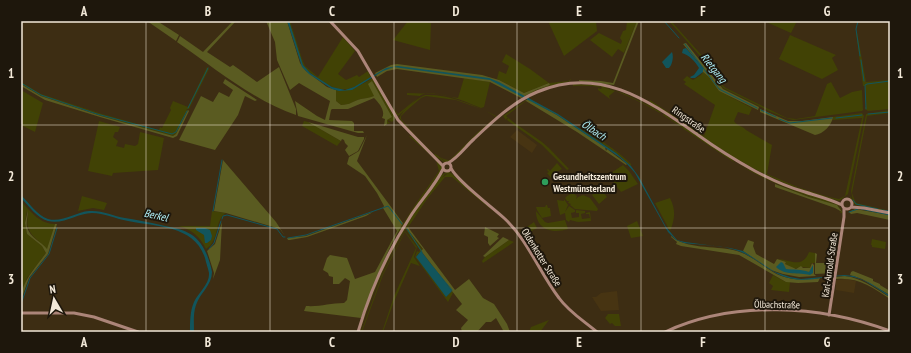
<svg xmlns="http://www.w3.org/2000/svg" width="911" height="353" viewBox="0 0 911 353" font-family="'PT Sans Narrow',sans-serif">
<rect width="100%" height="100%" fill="#3d2d13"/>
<!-- built -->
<path fill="#473412" d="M517 130 537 145 532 153 510 137Z
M846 279 856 281 854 293 836 290V280Z
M617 291 619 310 601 311 592 297H596L601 293Z"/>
<!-- green -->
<path fill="#414205" d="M289 21H290L302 59 305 66 318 77 343 37 355 51 338 74 346 80 357 75 359 77 368 71 370 76 371 75 372 77C350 91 342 95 319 79 314 75 307 72 303 65 296 53 293 35 289 21Z
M408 21H428V23H431L430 50 393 40Z
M548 21H596L597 31 564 56Z
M627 21H637L624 53 618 49 612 57 590 40 599 33 621 44 622 41 620 38 623 31 626 30Z
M669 21H671L706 60 720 83 726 88 787 118 796 119 815 116 827 84 831 82 840 98 852 92 862 90 863 110 862 111 793 120 786 118 771 112 723 88 700 56Z
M764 21H797L791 33Z
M856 32H857L866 82 890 80V109L868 111 865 109V107H866L865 86H863Z
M790 35 836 55 832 58 838 70 822 79 779 59Z
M506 54 530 69 549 83 568 81 571 79 570 81 544 88 529 95V93L550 85 549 83 524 93 497 79 499 71 506 74 509 66 502 62Z
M207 67 209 69 189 109H186L188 110 176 134 173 136 101 116 41 96 21 84V82L41 94 102 114 159 130 160 127 162 128 171 110 170 108 173 101 188 107Z
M703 72 709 77 719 91 752 108 749 115 738 112 734 121C737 126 743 126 746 130L772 145 767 174 800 188 829 197 839 199 845 196 862 118 833 120V117L862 113 864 116 848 194 839 201 799 189 798 187 797 188C771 178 747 166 724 151L723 150H722L650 102V100L704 136 715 105 684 84 686 82 683 80 687 76 693 80 701 75Z
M373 78 395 118 394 121V120L392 122 388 120V122L391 123 387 124V120L392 117 372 81 374 96C369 98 366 98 361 99 353 101 351 105 341 105L336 101V90C349 93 362 84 373 78Z
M464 78 490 82 484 107 481 108C467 102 436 89 421 95L398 116 391 105 398 114 420 96 407 95V93L437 94 458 98Z
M573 84 599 85 632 95 655 108H653L661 112 660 113C646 105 631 97 615 91L609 96 610 99 598 90V88L601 89 602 87 625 94 653 108C630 91 601 84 573 86Z
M21 90 43 103 35 132 21 125Z
M425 95C446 94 465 102 484 110L456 100 426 96 421 98 406 111 401 116V119C410 130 436 161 450 160L477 133 496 117 486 111 496 116 497 117 451 161H445L437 155 444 161H450L444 162 434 155 435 154 414 135 399 118C403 110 416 99 425 95Z
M525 101H526L506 116C517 126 530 133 542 142 552 150 560 160 569 169L567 170 542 145 507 120 508 118H507L506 120 503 116Z
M890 110V113L867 116 852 193 853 196 856 203 890 211V212L855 205 850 199V196L853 201 851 191 866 114Z
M664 114 689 133 668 116 735 161 731 159 735 163 663 115Z
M99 121 120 127 118 132H115L113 137 118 141 116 146 124 148 125 144 135 146 138 144 140 132 164 138 158 170 113 173 112 176 88 171Z
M304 121 308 122 341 141 337 146 302 126Z
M581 127C598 139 616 149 631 164V166L616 153 581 129Z
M409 136H411L442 165V169L416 206 399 233 397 231 398 232 415 205 439 171 436 160Z
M557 163 562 169 558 171 553 180 547 173 549 172 547 170 548 169 550 171Z
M739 163 767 178 839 204 828 202 839 205 842 212V213H839L841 212 839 206C803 196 769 182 737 164L755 173Z
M623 165 629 171 638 184 621 192 608 175Z
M448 172 451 173 445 174 442 178 447 174 451 173 495 213 452 177H445L427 199 407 229 423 250 418 254 416 257 446 297 452 291 453 293 448 302 415 257 417 251 419 252 420 250 406 230 410 222C388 256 372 293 360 332H359C367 307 376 282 388 258 399 235 413 214 428 193 432 187 440 173 448 172Z
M600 188 607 197 599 204 592 195Z
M574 191 573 193 577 196 576 199 578 197 583 195 590 198 598 209 597 211 575 209 570 205 571 204 568 203 569 201H567L565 198 567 196 572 193 566 194Z
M82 196 107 203 104 210 93 208 78 211Z
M670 198C676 210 675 219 670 231L655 203Z
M564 199 568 205 565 212 569 206 575 210V212L571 213 572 218 579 217V213H576V210L585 211V213L581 214 582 219 590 218 589 214H586V213L590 212 591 221 578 222 570 220 569 222 566 220 565 213 560 215 557 200 564 201Z
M21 201C31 212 40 224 55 224L47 250C41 241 31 238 28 227 26 222 29 216 27 211L25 223 27 234 42 246 46 253 27 278 21 296Z
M546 205H547L548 208H550L551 216 542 218 537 210 536 207H545Z
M212 211 226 213C214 220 220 241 206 249 200 237 192 229 178 226H210Z
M536 211 545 222 548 223 565 220 568 229C553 234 536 230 536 211Z
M637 221 643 236 631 238 627 226Z
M534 222 537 228 523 236 520 232Z
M405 231 417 247 414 257 420 266 411 263 393 304 383 332H382L394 296 416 248 405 232 383 275 362 332H361L382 275Z
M872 239 886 242 885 249 872 247V245H871Z
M509 240 514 242 483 263 482 261 485 257Z
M809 252 815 253V263H811L810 268 801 267 794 269 785 264 786 262 777 259C789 259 802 270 809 252Z
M773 275 786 282H790L789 292 771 290 773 286 769 283Z
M608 314H619L621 326H615L612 323 610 324 605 318Z
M549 320 540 332H529L531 327Z"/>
<!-- forest -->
<path fill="#5a5b21" d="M147 21H157L179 35 176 41Z
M233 21H236L207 52 230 67 233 65 257 82 279 67 296 109V115C254 101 213 67 177 42L180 36 203 52Z
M266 21H287L300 63 306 71 327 87 336 90V101L341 105C350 105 353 101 361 99 365 98 369 98 374 96L368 84 372 81 392 117 387 120V124L384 126 385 119 382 118C386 111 379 103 374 98L348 109H332L331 110 329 120 352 121 354 123V131H363L364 133H358L298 116 295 101 317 116 325 120 330 101 299 83 290 90 277 60 275 42Z
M637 21H639L614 85 579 81V80L601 81 613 83Z
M686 43 723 89 759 107 758 110 719 91 709 77 703 72V68L683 44Z
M397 64 482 75 499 80 524 93 549 83 550 85 536 90 521 98 490 82 397 69 387 71 377 77 375 73 391 65Z
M225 79 257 100 255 101 245 96 238 115 215 150 179 140 201 96 213 102 219 92 229 97 233 90 223 83Z
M21 84 41 96 101 116 173 136 176 134 188 110 189 111 177 136 173 138 100 117 45 100 21 86Z
M528 99 557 115 605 147 606 151 607 149 627 164 626 165 577 132 526 101H525Z
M760 109 788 121H802L833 117C832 125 823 134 815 135L760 112Z
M308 122 358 137H364V139L358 151 349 156 345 150 348 146 345 143 344 140 342 139 341 141Z
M367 135 357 161 403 223C386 253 373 285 361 318L304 311 306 306C320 307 330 303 344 303L347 300 350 281 345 278 339 284H333V277L329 276 328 273 323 270 327 258 330 255 347 258 355 279 375 272 397 231 383 208 384 206 377 193 365 176 347 164 349 157 359 151Z
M223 160 276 222 285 236 280 229 226 213 214 211Z
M775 184 809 197 837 205 842 212 835 208 775 187Z
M855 209 890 215V220L857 213 851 214 849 212Z
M28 210C28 216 26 222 27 227 30 238 41 241 47 249L55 224H57L48 254 29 278 21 300C21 282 36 267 46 253L42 246 27 234 25 223Z
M373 212 366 216 307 237 290 240H288L287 238 306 236Z
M222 222 220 260 213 279 214 273 207 251 215 244Z
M408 227 455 290 469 279 483 298 494 304 507 324 510 332H504L496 318 491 322H486L477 332H462L461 328 468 320 456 310 462 304 421 251 423 249 407 229Z
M485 227 499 234 497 237 499 238 490 246 488 243V237L484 235Z
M671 236C685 249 715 246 733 250 748 253 760 264 773 272 788 281 804 280 820 278L818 282 798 283 786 282 739 255 681 246 676 244 677 242 671 237Z
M503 237 509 240 485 257 483 256Z
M748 240 754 242 753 246 756 254 774 264 777 259 786 262 785 264 796 269 801 266 803 268H810L812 263 814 265V274L816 276 799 277 783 274 771 270 743 251Z
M815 253 817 254 816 263H826L825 272 834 271V273L815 274Z
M853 271 873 279V281L880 284V285L890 291V295L862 279 850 275 851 272Z
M845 276C861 278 873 287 886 295L890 297V299C872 287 858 277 836 279V277Z"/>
<!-- water -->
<path fill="#12555c" d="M287 21H289L303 65 310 73 332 87 345 90 354 87 386 68 398 66 489 78 499 82 558 114 616 153 631 166 639 177 666 227 677 240 685 242 730 248 743 251 775 272 790 277 801 279 844 275 854 276 870 283 889 295 890 297C879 290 865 279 853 277 832 273 810 284 789 278 771 274 758 259 741 252 725 245 701 245 684 243L676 240 668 232 635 173 627 164 619 157 557 115 490 80 394 67 383 71 352 90 339 91 332 89 309 74 302 67Z
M686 48 703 68V72L695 78H691L690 77 694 75 699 68C695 61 689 55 682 53L683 49Z
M672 52C674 57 672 65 669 68H666L662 62Z
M21 195C29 203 37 215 48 219 62 223 76 212 89 211 102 210 113 216 125 218 137 220 149 222 161 225 183 230 197 231 207 255 209 260 211 266 212 272 212 285 200 293 196 305 193 314 194 323 194 332H190C190 322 190 311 194 302 198 293 210 284 209 273 208 268 206 263 205 258 194 225 157 227 128 221 116 219 104 213 92 213 77 213 64 225 48 221 37 218 29 206 21 198Z
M198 228H205L210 230 212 236 211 240 207 243H205L204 235 196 230V228Z
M421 251 452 291 446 297 416 257Z
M781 262 783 263 786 269C794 270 801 269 809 272L813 265V273L810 275C799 272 785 276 776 267Z"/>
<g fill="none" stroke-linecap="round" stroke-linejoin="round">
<!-- stream -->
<path stroke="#12555c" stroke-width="1" d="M664 21 679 38
M858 21 856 29 860 56
M685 44 719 89 757 108
M861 60 864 81
M21 83 41 95 97 114 172 134 176 132 187 111
M188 108 208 68
M866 109 865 85 867 84 890 81
M761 110 776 117
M868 114 890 112
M836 118 862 115
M779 119 790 123 832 118
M853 200 856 204 878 209
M861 209 890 215
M881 210 890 211
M213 211 222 160
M849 212 858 209
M222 219 223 216 227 215 277 229 283 237H285
M407 229 422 252
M288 238 306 235 388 206 402 224
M209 249 214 243 221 221
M432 266 452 290
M21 304 30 278 49 254 57 228"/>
<!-- secondary -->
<path stroke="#ac8579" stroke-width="3" d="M330 21 358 51 398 120 443 166
M443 167a4 4 0 1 1 8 0a4 4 0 1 1-8 0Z
M448 163C458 158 466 146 474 139 493 121 513 102 537 92 600 65 649 101 698 135 716 148 735 160 755 171 770 179 787 187 805 192 817 196 830 199 842 205
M451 168C456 180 492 207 504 218 528 240 539 272 559 298 569 312 584 321 597 332
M842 204a5 5 0 1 1 10 0a5 5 0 1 1-10 0Z
M851 207 864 208 890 213
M21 313H74L94 317 138 332
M829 315 844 217V208
M358 332C370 291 387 253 410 217 420 201 435 186 443 169
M665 332C734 300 820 305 890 331"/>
</g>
<!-- grid -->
<path fill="none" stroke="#f3e9d9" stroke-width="1" stroke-opacity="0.55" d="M146 21V332M270 21V332M394 21V332M517 21V332M641 21V332M765 21V332M21 125H890M21 228H890"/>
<!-- markers -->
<circle fill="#2e9e5b" stroke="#1e170c" stroke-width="1.5" cx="545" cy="182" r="4"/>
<g text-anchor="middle" stroke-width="4" stroke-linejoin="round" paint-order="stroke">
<!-- street labels -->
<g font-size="10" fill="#f3e9d9" stroke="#1e170c">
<text transform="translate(689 119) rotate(35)" y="4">Ringstraße</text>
<text transform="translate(542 257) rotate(58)" y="4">Oldenkotter Straße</text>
<text transform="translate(829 265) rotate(-82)" y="4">Karl-Arnold-Straße</text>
<text transform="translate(777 304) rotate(1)" y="4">Ölbachstraße</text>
</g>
<!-- poi labels -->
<g font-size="10" font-weight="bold" fill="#f3e9d9" stroke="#1e170c" text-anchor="start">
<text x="553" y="180">Gesundheitszentrum<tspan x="553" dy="12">Westmünsterland</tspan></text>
</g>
<!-- water labels -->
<g font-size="11" font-style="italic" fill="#b0f1f9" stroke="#1e170c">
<text transform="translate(714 68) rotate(51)" y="4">Rietgang</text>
<text transform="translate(594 130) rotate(34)" y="4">Ölbach</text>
<text transform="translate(156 215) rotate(12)" y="4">Berkel</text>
</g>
</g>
<!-- border -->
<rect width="911" height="353" fill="none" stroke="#1e170c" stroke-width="44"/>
<!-- north arrow -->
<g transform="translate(54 299) rotate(351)" stroke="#1e170c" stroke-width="3" paint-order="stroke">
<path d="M0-3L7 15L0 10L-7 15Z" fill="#f3e9d9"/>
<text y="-6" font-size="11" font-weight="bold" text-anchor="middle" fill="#f3e9d9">N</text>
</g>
<rect x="22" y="22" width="867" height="309" fill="none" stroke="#f3e9d9" stroke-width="1.5"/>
<g font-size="13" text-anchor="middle" font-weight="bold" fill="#f3e9d9">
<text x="84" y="16">A</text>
<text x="208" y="16">B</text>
<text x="332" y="16">C</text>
<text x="456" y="16">D</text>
<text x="579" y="16">E</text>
<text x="703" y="16">F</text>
<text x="827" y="16">G</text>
<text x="11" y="78">1</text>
<text x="900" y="78">1</text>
<text x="11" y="181">2</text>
<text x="900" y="181">2</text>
<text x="11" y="284">3</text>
<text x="900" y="284">3</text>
<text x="84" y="347">A</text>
<text x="208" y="347">B</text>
<text x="332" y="347">C</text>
<text x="456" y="347">D</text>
<text x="579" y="347">E</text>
<text x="703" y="347">F</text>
<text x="827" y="347">G</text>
</g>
</svg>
